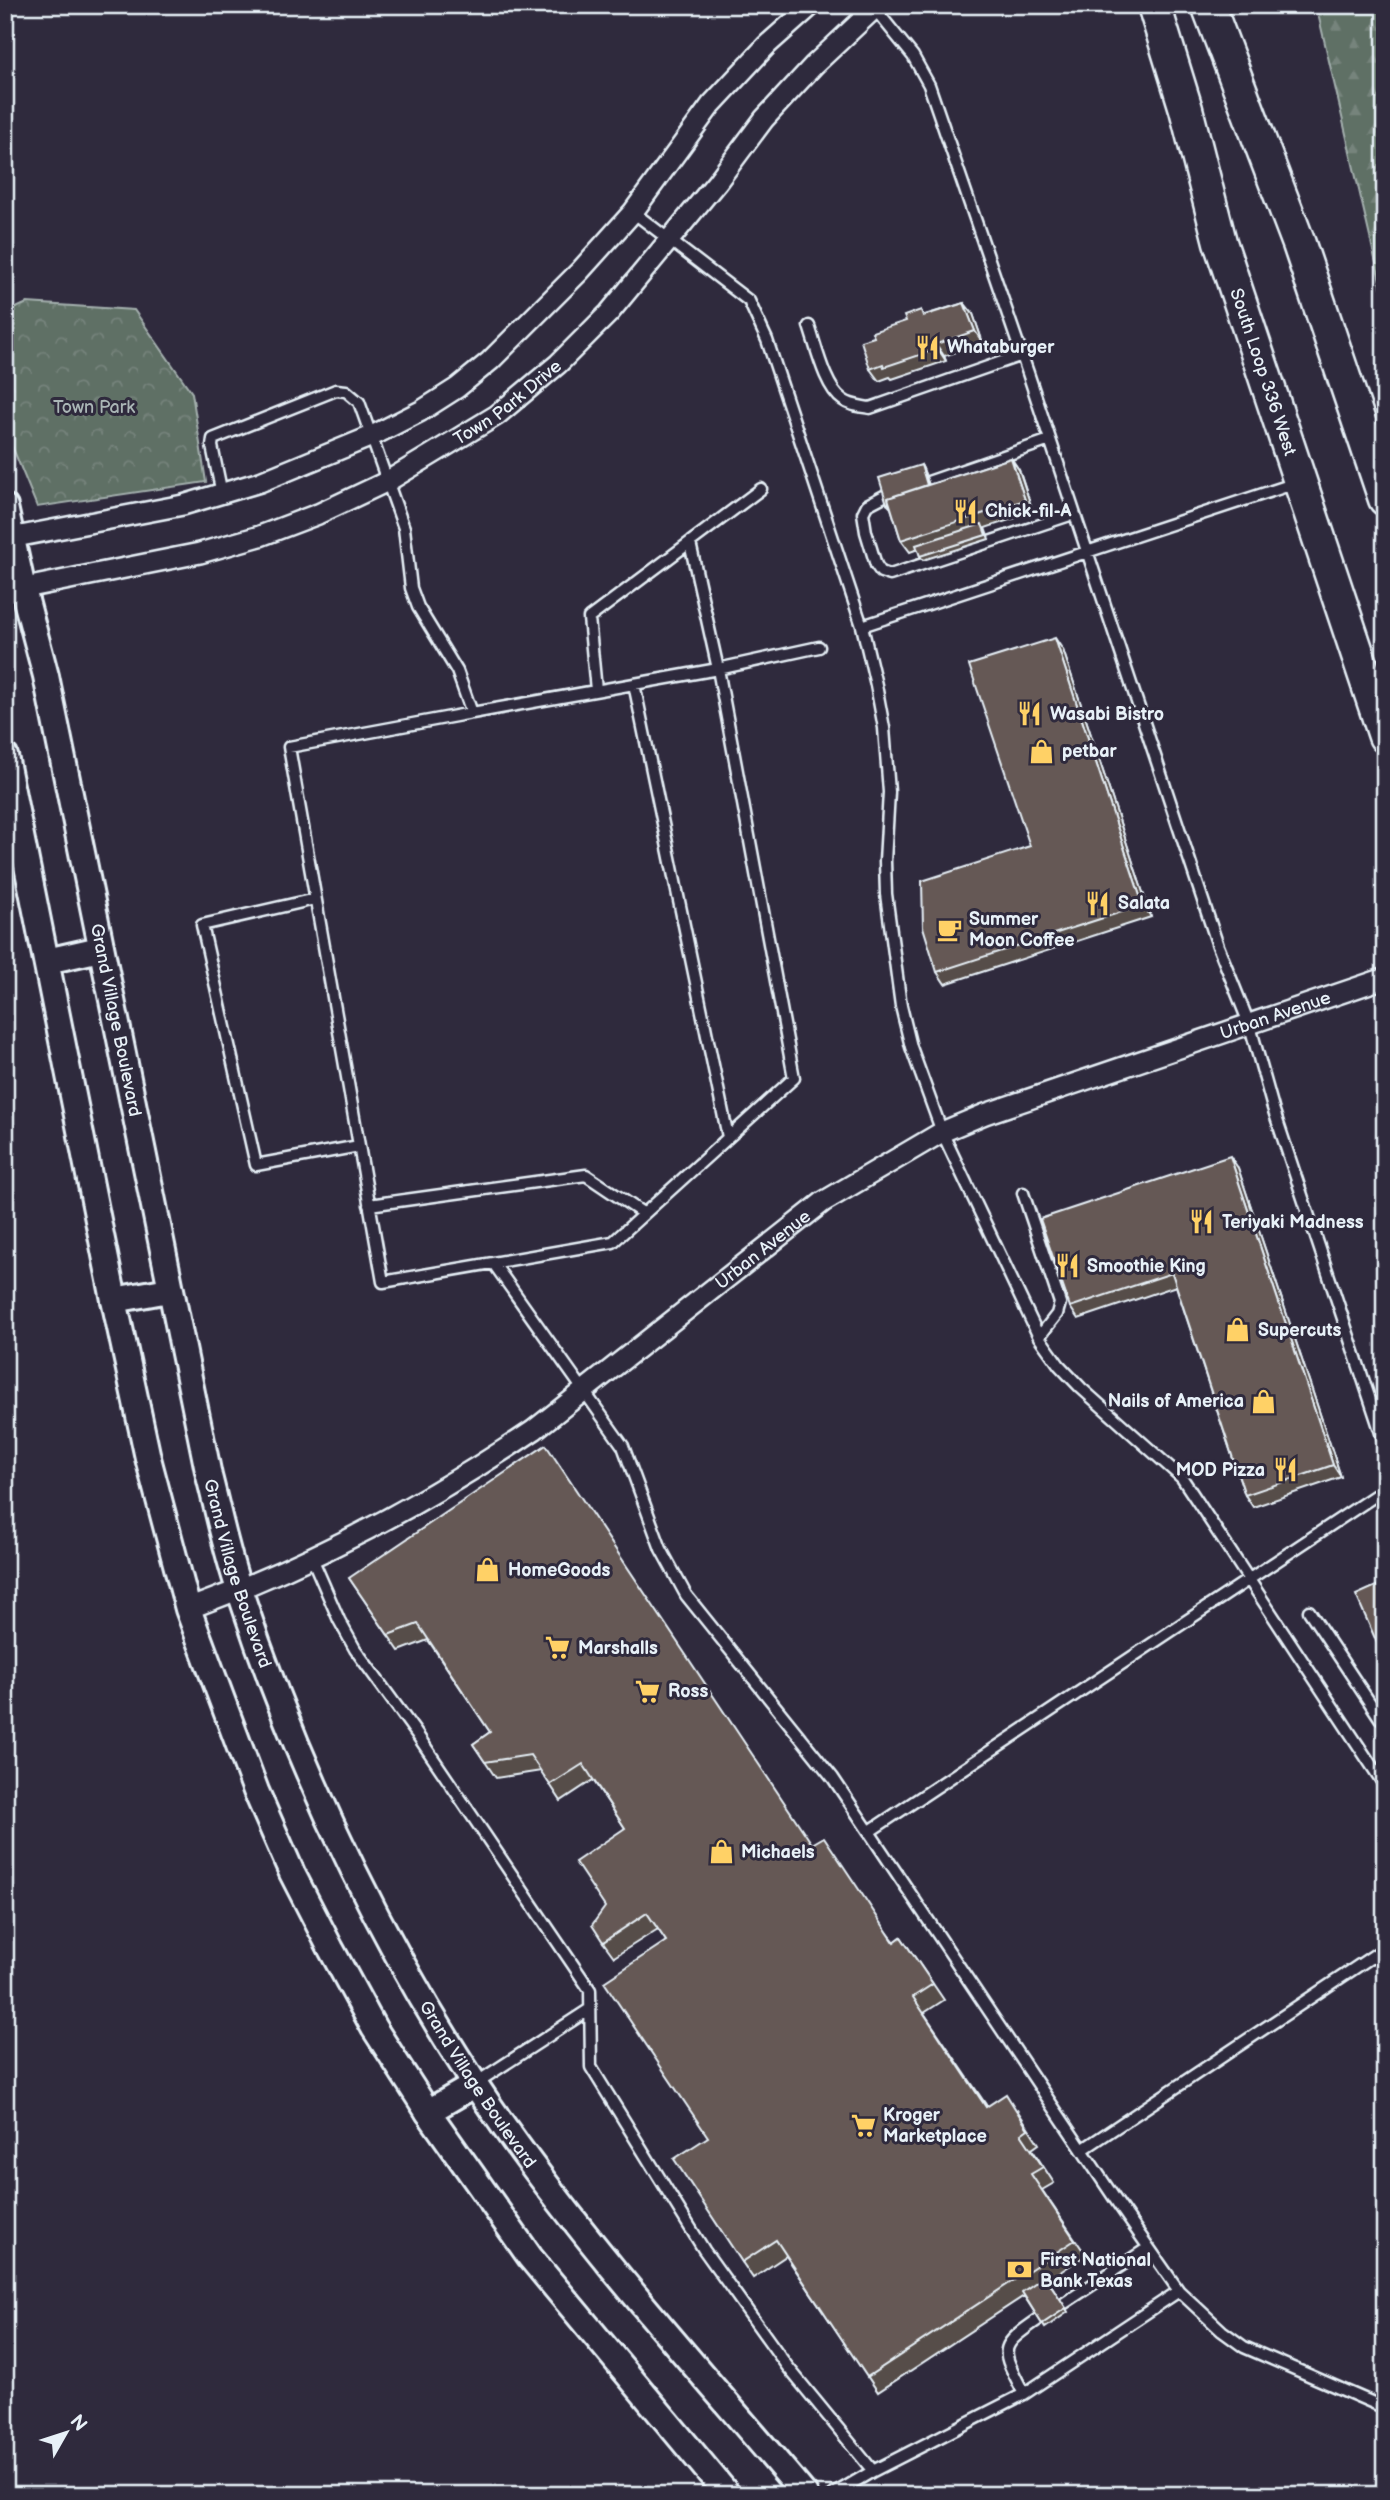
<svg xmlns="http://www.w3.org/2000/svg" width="1390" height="2500" viewBox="0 0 1390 2500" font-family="'Balsamiq Sans',sans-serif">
<defs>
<pattern id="forest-firs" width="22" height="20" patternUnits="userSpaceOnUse" patternTransform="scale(1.75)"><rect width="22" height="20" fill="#5f6f65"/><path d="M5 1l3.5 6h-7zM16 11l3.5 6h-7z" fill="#76847c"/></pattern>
<pattern id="park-crowns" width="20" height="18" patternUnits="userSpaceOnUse" patternTransform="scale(1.75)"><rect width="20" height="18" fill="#5f6f65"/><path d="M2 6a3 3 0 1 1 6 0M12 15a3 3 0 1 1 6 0" fill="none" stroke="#76847c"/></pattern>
</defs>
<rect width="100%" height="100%" fill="#2f2a3d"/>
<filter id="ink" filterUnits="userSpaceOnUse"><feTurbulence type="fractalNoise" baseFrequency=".0143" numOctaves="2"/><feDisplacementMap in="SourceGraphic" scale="14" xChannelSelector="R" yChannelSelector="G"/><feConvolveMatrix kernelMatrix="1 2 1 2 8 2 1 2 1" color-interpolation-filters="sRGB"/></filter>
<g filter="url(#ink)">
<!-- forest -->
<path fill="url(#forest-firs)" stroke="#a4b0ae" stroke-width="2" d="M1316 5H1385V302Z"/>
<!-- park -->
<path fill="url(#park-crowns)" stroke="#a4b0ae" stroke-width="2" d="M27 303 134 310 192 393 206 482 37 507 5 429V313Z"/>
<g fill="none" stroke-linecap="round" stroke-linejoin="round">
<defs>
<path id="service" d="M875 9 913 56 929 85 1028 373 1218 946 1250 1026 1273 1108 1385 1445
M633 212 749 301 767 340 862 626 1296 483
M809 326C816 346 825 388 843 400 851 406 860 406 870 408L1022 355
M928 482 1050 440
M222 494 212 446 213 439 336 390 346 391 359 402 404 528 411 588 418 607 457 671 472 713 289 747 383 1282 613 1242 794 1078 718 669 472 713
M886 495 867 505 863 513 866 532 876 565 881 572 890 575 1073 514
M690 543 718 669 819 647
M862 626 876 685 884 728 889 792 885 861 886 894 901 1006 911 1047 942 1132 1039 1337 1059 1365 1081 1388 1182 1478 1385 1786
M634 684 728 1137
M596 690 589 618 761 489
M315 899 202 925 256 1165 359 1146
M1023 1193 1060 1303 1057 1314 1039 1337
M369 1205 586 1175 644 1214
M494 1264 623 1446 661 1549 686 1595 833 1778 1119 2205 1179 2291 1024 2394 873 2471 832 2495
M312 1558 339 1620 355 1649 416 1733 590 1990 591 2067 704 2250 787 2366 873 2471
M1309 1611 1380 1718 1385 1722
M870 1831 1385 1489
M476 2083 590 2009
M1082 2150 1385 1948
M1179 2291 1222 2331 1244 2347 1385 2408
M1063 2304 1148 2248
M1024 2394C1002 2349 995 2349 1039 2319"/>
<g id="minor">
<path d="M5 539 183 505 260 482 372 436 421 411 457 388 490 361 580 271 633 212 711 105 767 45 812 5"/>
<path id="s1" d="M5 592 200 553 260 536 318 514 388 481 497 415 558 364 609 313 717 182 764 119 814 65 878 5"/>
<path id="s2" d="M188 1609C311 1564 426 1503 534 1430L823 1202 942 1132 985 1114 1385 978"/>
</g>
<g id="tertiary">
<path id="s3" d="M5 507 23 589 46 676 209 1476C219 1515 227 1555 240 1592 300 1775 394 1971 505 2128 596 2257 703 2374 805 2495"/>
<path d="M5 756 114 1300 148 1458 188 1609 256 1791 292 1873 331 1949 374 2028 428 2112 530 2257 728 2495"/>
<path d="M47 961 100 949"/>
<path d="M114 1300 169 1290"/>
<path d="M428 2112 476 2084"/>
</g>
<g id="primary">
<path id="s4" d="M1154 5 1186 109 1220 242 1385 736"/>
<path d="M1208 5 1299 244 1385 499"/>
</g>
</defs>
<!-- service casing -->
<use href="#service" stroke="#e8f1f8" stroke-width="15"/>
<!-- minor casing -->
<use href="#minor" stroke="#e8f1f8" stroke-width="24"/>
<!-- tertiary casing -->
<use href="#tertiary" stroke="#e8f1f8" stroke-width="30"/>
<!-- primary casing -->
<use href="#primary" stroke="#e8f1f8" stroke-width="37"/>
<!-- service -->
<use href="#service" stroke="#2f2a3d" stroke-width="10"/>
<!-- minor -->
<use href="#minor" stroke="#2f2a3d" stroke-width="19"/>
<!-- tertiary -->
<use href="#tertiary" stroke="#2f2a3d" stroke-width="24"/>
<!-- primary -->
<use href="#primary" stroke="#2f2a3d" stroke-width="32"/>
</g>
<!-- wall -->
<path fill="#574d48" stroke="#e8f1f8" stroke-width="2" d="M964 303 973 314 983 343 944 356 946 361 892 379 890 377 879 381 870 369 874 337 925 315Z
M1011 458 1019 470 1033 512 985 528 989 539 923 560 920 556 918 549 910 552 901 540 891 508 887 504 921 465 923 469 929 485Z
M1063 650 1151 917 945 984 937 972 1030 846Z
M1238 1168 1341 1477 1253 1507 1245 1495 1176 1286 1078 1319 1070 1307Z
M349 1578 813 1844 895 1942 901 1937 944 2000 924 2013 987 2106 1017 2110 1039 2144 1032 2149 1054 2183 1042 2190 1086 2255 1048 2280 1068 2312 1045 2328 1024 2296 878 2392 786 2256 753 2278 742 2262 708 2137 666 1941 658 1929 614 1957 603 1942 605 1907 625 1828 593 1780 561 1801 541 1771 496 1778 473 1744 490 1732 428 1640 399 1651Z"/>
<!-- shaded-wall -->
<path fill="#473e3b" stroke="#e8f1f8" stroke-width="2" d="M964 303 973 314 983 343 975 331Z
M936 344 944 356 946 361 938 349Z
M1011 458 1019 470 1033 512 1025 500Z
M921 465 923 469 932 494 929 490Z
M1055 638 1063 650 1151 917 1143 905Z
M1230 1156 1238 1168 1341 1477 1333 1465Z"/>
<!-- building -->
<path fill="#655954" stroke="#e8f1f8" stroke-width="2" d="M964 303 975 331 936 344 938 349 884 367 883 364 870 369 861 341 874 337 872 332 906 321 904 316 921 310 923 316Z
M1011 458 1025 500 901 540 888 498Z
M921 465 927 485 888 498 889 503 887 504 879 478Z
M982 524 986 535 920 556 916 545Z
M1055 638 1143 905 937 972 923 927 922 881 1030 846 969 665Z
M1230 1156 1333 1465 1245 1495 1172 1273 1070 1307 1040 1219Z
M546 1445 812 1844 824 1837 894 1942 901 1937 933 1984 913 1997 986 2107 1006 2094 1028 2129 1021 2134 1043 2167 1031 2174 1075 2240 867 2377 776 2240 742 2262 674 2159 708 2137 604 1982 666 1941 647 1913 603 1942 592 1925 605 1907 575 1862 625 1828 583 1764 550 1785 530 1755 485 1762 473 1744 490 1732 418 1624 388 1635 349 1578Z
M1385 1582V1661L1356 1595Z
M1045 2276 1066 2308 1042 2324 1022 2292Z"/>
</g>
<!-- icons -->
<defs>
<symbol id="restaurant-bare" viewBox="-9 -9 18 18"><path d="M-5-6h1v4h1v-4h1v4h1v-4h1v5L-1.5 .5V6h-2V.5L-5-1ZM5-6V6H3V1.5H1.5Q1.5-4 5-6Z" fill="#ffd166" stroke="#2f2a3d" stroke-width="2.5" paint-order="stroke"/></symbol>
<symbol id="shop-bare" viewBox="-9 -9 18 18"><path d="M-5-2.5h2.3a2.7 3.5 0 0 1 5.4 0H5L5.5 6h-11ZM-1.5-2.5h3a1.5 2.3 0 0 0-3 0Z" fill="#ffd166" stroke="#2f2a3d" stroke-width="2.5" paint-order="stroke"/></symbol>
<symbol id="cafe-bare" viewBox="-9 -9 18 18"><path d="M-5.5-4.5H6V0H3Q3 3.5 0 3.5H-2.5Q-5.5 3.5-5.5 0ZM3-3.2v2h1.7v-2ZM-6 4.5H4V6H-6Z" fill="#ffd166" stroke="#2f2a3d" stroke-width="2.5" paint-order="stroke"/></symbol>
<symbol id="supermarket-bare" viewBox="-9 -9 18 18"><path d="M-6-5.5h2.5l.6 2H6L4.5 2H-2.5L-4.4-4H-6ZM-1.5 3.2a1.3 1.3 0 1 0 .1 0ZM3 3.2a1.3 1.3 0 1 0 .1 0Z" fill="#ffd166" stroke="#2f2a3d" stroke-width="2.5" paint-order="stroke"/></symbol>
<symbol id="bank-bare" viewBox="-9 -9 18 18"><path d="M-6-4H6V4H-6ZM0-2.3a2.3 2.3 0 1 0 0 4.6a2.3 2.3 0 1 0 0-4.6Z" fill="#ffd166" stroke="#2f2a3d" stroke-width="2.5" paint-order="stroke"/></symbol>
</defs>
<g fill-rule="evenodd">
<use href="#restaurant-bare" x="910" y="330" width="35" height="35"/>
<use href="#restaurant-bare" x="948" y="494" width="35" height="35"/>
<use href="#restaurant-bare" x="1012" y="696" width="35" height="35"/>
<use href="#shop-bare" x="1024" y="734" width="35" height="35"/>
<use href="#restaurant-bare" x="1080" y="886" width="35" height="35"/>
<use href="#cafe-bare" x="932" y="912" width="35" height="35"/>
<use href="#restaurant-bare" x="1184" y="1204" width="35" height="35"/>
<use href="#restaurant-bare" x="1050" y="1248" width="35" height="35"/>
<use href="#shop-bare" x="1220" y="1312" width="35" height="35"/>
<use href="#shop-bare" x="1246" y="1384" width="35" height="35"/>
<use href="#restaurant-bare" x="1268" y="1452" width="35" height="35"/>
<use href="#shop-bare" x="470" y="1552" width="35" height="35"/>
<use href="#supermarket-bare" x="540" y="1630" width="35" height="35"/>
<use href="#supermarket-bare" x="630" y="1674" width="35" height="35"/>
<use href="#shop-bare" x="704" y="1834" width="35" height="35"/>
<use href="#supermarket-bare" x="846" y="2108" width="35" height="35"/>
<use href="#bank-bare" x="1002" y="2252" width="35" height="35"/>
</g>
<g text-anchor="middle" stroke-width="6" stroke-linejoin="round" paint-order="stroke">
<!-- poi labels -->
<g font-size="18" font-weight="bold" fill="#e8f1f8" stroke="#2f2a3d" text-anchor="start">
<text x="947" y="353">Whataburger</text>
<text x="985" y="517">Chick-fil-A</text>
<text x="1050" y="720">Wasabi Bistro</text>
<text x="1062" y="757">petbar</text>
<text x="1118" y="909">Salata</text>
<text x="969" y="925">Summer<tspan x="969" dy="21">Moon Coffee</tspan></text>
<text x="1222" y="1228">Teriyaki Madness</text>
<text x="1087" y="1272">Smoothie King</text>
<text x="1258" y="1336">Supercuts</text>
<text x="1244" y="1407" text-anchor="end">Nails of America</text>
<text x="1265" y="1476" text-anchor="end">MOD Pizza</text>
<text x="508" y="1576">HomeGoods</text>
<text x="578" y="1654">Marshalls</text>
<text x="668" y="1697">Ross</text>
<text x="741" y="1858">Michaels</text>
<text x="883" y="2121">Kroger<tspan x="883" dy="21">Marketplace</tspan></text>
<text x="1040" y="2266">First National<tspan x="1040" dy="21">Bank Texas</tspan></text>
</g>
<!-- street labels -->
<g font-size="18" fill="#e8f1f8" stroke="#2f2a3d">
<text dy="6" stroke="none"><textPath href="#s4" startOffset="383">South Loop 336 West</textPath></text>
<text dy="6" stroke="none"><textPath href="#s1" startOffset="544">Town Park Drive</textPath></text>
<text dy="6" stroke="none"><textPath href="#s2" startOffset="1250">Urban Avenue</textPath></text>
<text dy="6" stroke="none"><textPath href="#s3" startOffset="525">Grand Village Boulevard</textPath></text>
<text dy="6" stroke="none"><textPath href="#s2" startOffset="682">Urban Avenue</textPath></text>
<text dy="6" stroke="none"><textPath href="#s3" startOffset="1092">Grand Village Boulevard</textPath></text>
<text dy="6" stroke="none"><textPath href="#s3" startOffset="1659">Grand Village Boulevard</textPath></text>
</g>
<!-- park labels -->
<g font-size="18" fill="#aab6b6" stroke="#2f2a3d">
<text x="94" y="413">Town Park</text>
</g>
</g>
<!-- margin -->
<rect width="1390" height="2500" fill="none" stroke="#2f2a3d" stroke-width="28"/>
<rect x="14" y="14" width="1362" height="2472" fill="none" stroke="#e8f1f8" stroke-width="2.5" filter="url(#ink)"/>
<!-- north arrow -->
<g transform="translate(66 2433) rotate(51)" stroke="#2f2a3d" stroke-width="5" paint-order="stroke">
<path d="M0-5L12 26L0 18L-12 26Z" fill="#e8f1f8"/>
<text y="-10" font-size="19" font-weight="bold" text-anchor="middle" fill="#e8f1f8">N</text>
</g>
</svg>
